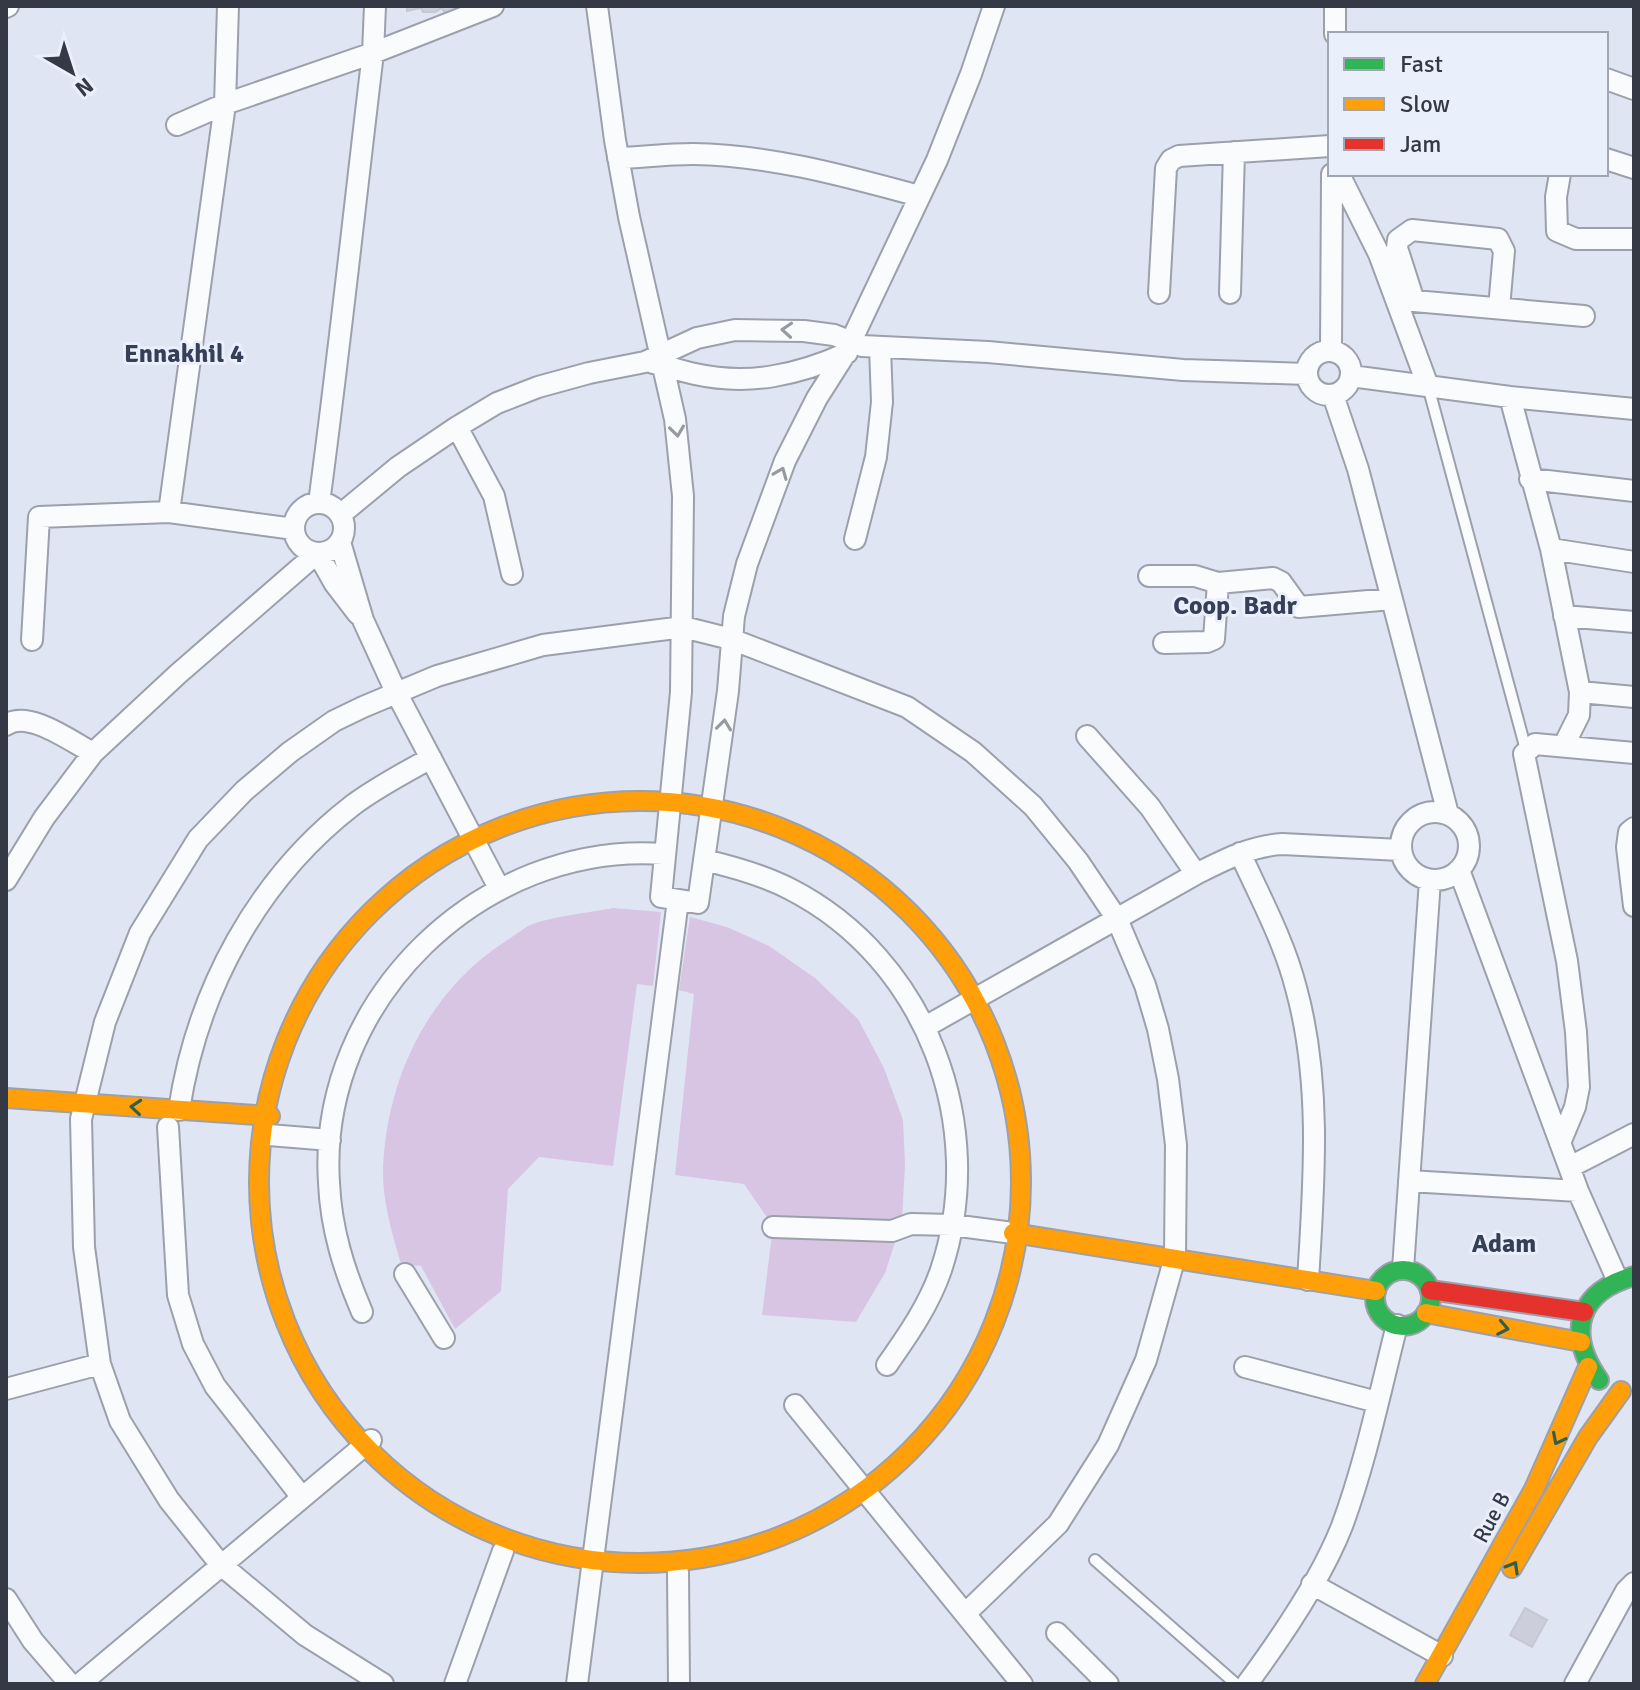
<svg xmlns="http://www.w3.org/2000/svg" width="1640" height="1690" viewBox="0 0 1640 1690" font-family="Signika,sans-serif">
<rect width="100%" height="100%" fill="#e0e5f3"/>
<!-- green -->
<path fill="#d8c5e3" d="M613 908 661 912 653 986 637 984 613 1166 539 1157 508 1189 501 1291 455 1329 421 1266 401 1264C392 1233 382 1200 383 1168 387 1079 427 993 503 943 511 938 520 931 528 926 551 916 588 913 613 908Z
M690 917 727 927 769 946 815 978 858 1019 884 1068 903 1120 905 1165 902 1221 885 1273 856 1322 762 1315 773 1226 744 1184 675 1175 694 994 679 990Z"/>
<!-- building -->
<path fill="#cdcedb" stroke="#c7c7d4" stroke-width="2" d="M407 6H458V12H444L442 8 435 12H423L421 8 407 11Z
M1525 1608 1547 1620 1532 1647 1510 1635Z"/>
<g fill="none" stroke-linecap="round" stroke-linejoin="round">
<defs>
<path id="lane" d="M1428 386 1526 750
M1095 1560 1236 1684"/>
<path id="street" d="M597 6 615 140 629 217 675 419 683 496 681 692 661 897 698 903 728 691 734 616 747 564 785 461 817 398 845 354 937 160 971 74 994 6
M6 7 8 6
M1335 34V6
M1606 79 1634 89
M177 125 225 104 373 53 493 6
M618 158C643 157 668 154 693 154 770 155 845 176 919 196
M1606 159 1634 168
M1339 174 1379 254 1428 386
M1560 174 1556 197 1557 231 1576 239H1634
M1159 293 1166 168 1171 160 1179 156 1330 146
M1230 293 1234 152
M1403 300 1584 316
M1414 301 1397 248 1398 240 1412 230 1498 239 1504 251 1499 308
M1331 351 1332 174
M1307 373a22 22 0 1 1 44 0a22 22 0 1 1-44 0Z
M653 363C667 366 681 371 695 374 749 386 798 375 847 353
M1351 376 1510 397 1634 409
M1333 395 1358 469 1448 814
M1510 397 1551 549 1580 692 1579 715 1564 745
M457 427 494 496 512 574
M1530 479 1634 491
M319 503C339 354 355 203 373 53L375 6
M294 528a25 25 0 1 1 50 0a25 25 0 1 1-50 0Z
M169 512 225 104 228 6
M340 515 398 467 457 427 497 403 538 387 589 373 645 362 697 338 735 330 804 331 834 335 862 346 988 352 1183 370 1307 374
M855 539 876 457 882 402 880 347
M340 542 363 620 396 692 499 888
M1551 549 1634 562
M318 554 335 584 358 614
M1149 576H1195L1218 583 1214 639 1207 642 1164 643
M1218 583 1273 578 1281 582 1299 607 1392 599
M1564 616 1634 622
M32 640 39 517 169 512 294 529
M1580 692 1634 697
M6 725C28 709 72 742 93 753
M1087 736 1150 807 1196 874
M1401 846a34 34 0 1 1 68 0a34 34 0 1 1-68 0Z
M1634 828 1629 832 1627 847 1634 906
M1240 853C1260 897 1284 941 1296 988 1322 1082 1314 1184 1308 1280
M704 860C734 867 763 875 790 889 927 959 989 1126 941 1270 929 1305 908 1335 887 1365
M1459 870 1578 1191 1617 1279
M6 880 44 818 93 753 178 674 316 554
M925 1027 1196 874C1224 860 1250 846 1282 844L1400 850
M179 1110C197 991 257 879 353 805 377 787 404 773 431 758
M168 1127 178 1295 193 1344 215 1386 301 1496
M269 1135 330 1140
M1560 1143 1575 1107 1579 1087 1576 1032 1567 961 1524 754 1535 744 1634 753
M1570 1167 1634 1134
M1409 1181 1578 1191
M773 1227 892 1231 911 1224 952 1225 1013 1233
M1403 1269 1430 880
M405 1274 444 1338
M362 1312C344 1270 331 1229 329 1183 317 1000 482 841 664 854
M1245 1367 1377 1402
M6 1389 100 1364
M795 1405 1022 1684
M678 1572 679 1684
M1312 1584 1442 1656
M6 1599 33 1641 70 1684
M1057 1633 1108 1684
M80 1684 371 1440
M383 1684 305 1635 220 1564 169 1500 120 1421 100 1364 84 1247 81 1119 105 1022 140 933 198 839 244 791 290 752 334 721 363 707 437 676 543 645 683 627 731 639 907 707 973 752 1033 806 1078 861 1117 919 1145 985 1158 1029 1168 1079 1176 1145 1175 1257 1146 1360 1108 1445 1058 1524 965 1614
M455 1684 503 1551
M577 1684 678 900
M1247 1684C1281 1638 1321 1580 1342 1526 1366 1461 1380 1392 1397 1325
M1575 1684 1626 1591 1634 1583"/>
<path id="fast" d="M1375 1298a28 28 0 1 1 56 0a28 28 0 1 1-56 0Z
M1599 1380C1566 1333 1577 1292 1634 1276"/>
<path id="slow" d="M259 1182a381 381 0 1 1 762 0a381 381 0 1 1-762 0Z
M6 1098 270 1116
M1013 1233 1376 1291
M1426 1313 1581 1342
M1512 1568 1588 1437 1621 1391
M1425 1684 1534 1489 1588 1367"/>
<path id="jam" d="M1430 1290 1584 1312"/>
</defs>
<!-- lane casing -->
<use href="#lane" stroke="#9ba0ab" stroke-width="14"/>
<!-- street casing -->
<use href="#street" stroke="#9ba0ab" stroke-width="24"/>
<!-- fast casing -->
<use href="#fast" stroke="#9ba0ab" stroke-width="22"/>
<!-- slow casing -->
<use href="#slow" stroke="#9ba0ab" stroke-width="22"/>
<!-- jam casing -->
<use href="#jam" stroke="#9ba0ab" stroke-width="22"/>
<!-- lane -->
<use href="#lane" stroke="#fafbfd" stroke-width="10"/>
<!-- street -->
<use href="#street" stroke="#fafbfd" stroke-width="20"/>
<!-- fast -->
<use href="#fast" stroke="#30b455" stroke-width="18"/>
<!-- slow -->
<use href="#slow" stroke="#ff9f0a" stroke-width="18"/>
<!-- jam -->
<use href="#jam" stroke="#e5322d" stroke-width="18"/>
</g>
<!-- one-way arrows -->
<defs><path id="oneway-chevron" d="M-2-3.5L2.5 0L-2 3.5" fill="none" stroke-width="1.6" stroke-linecap="round" stroke-linejoin="round" transform="scale(2)"/></defs>
<g stroke="#979aa1">
<use href="#oneway-chevron" transform="translate(787 330) rotate(-176)"/>
<use href="#oneway-chevron" transform="translate(677 431) rotate(83)"/>
<use href="#oneway-chevron" transform="translate(781 473) rotate(-68)"/>
<use href="#oneway-chevron" transform="translate(724 725) rotate(-83)"/>
</g>
<g stroke="#335e4a">
<use href="#oneway-chevron" transform="translate(136 1107) rotate(-175)"/>
<use href="#oneway-chevron" transform="translate(1503 1328) rotate(11)"/>
<use href="#oneway-chevron" transform="translate(1558 1439) rotate(117)"/>
<use href="#oneway-chevron" transform="translate(1513 1567) rotate(-60)"/>
</g>
<g text-anchor="middle" stroke-width="6" stroke-linejoin="round" paint-order="stroke">
<!-- street labels -->
<g font-size="22" fill="#343945" stroke="#eaeffc">
<text transform="translate(1491 1517) rotate(-62)" y="8">Rue B</text>
</g>
<!-- quarter labels -->
<g font-size="26" font-weight="bold" fill="#363f58" stroke="#eaeffc">
<text x="184" y="362">Ennakhil 4</text>
<text x="1235" y="614">Coop. Badr</text>
<text x="1504" y="1252">Adam</text>
</g>
</g>
<!-- border -->
<rect width="1640" height="1690" fill="none" stroke="#343945" stroke-width="16"/>
<!-- legend -->
<rect x="1328" y="32" width="280" height="144" fill="#eaeffc" stroke="#a1a6b3" stroke-width="2"/>
<rect x="1344" y="58" width="40" height="12" fill="#30b455" stroke="#a1a6b3" stroke-width="2"/>
<text x="1400" y="72" font-size="24" fill="#343945">Fast</text>
<rect x="1344" y="98" width="40" height="12" fill="#ff9f0a" stroke="#a1a6b3" stroke-width="2"/>
<text x="1400" y="112" font-size="24" fill="#343945">Slow</text>
<rect x="1344" y="138" width="40" height="12" fill="#e5322d" stroke="#a1a6b3" stroke-width="2"/>
<text x="1400" y="152" font-size="24" fill="#343945">Jam</text>
<!-- north arrow -->
<g transform="translate(72 72) rotate(141)" stroke="#eaeffc" stroke-width="6" paint-order="stroke">
<path d="M0-6L14 30L0 20L-14 30Z" fill="#343945"/>
<text y="-12" font-size="22" font-weight="bold" text-anchor="middle" fill="#343945">N</text>
</g>
</svg>
